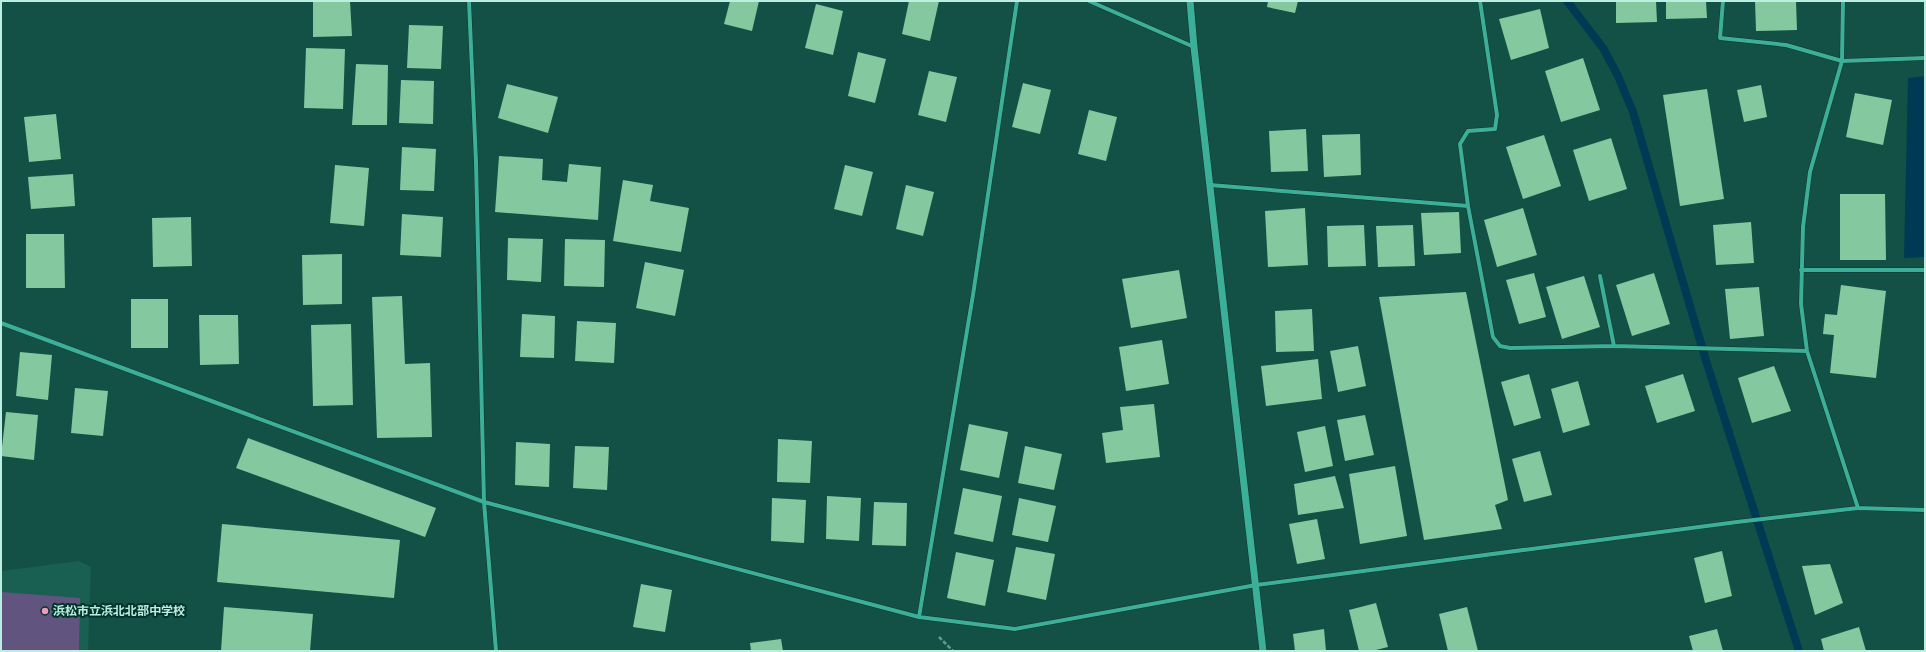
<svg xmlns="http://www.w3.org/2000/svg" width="1926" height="652" viewBox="0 0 1926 652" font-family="Signika,'Noto Sans JP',sans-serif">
<rect width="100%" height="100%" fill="#135146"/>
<!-- built -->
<path fill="#195f52" d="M79 561 91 567 88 651H1V571Z"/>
<!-- green -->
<path fill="#61557f" d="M1 592 80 598 79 651H1Z"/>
<!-- water -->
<path fill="#003954" d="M1925 76V257L1904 258 1908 78Z"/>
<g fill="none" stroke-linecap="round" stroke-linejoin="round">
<!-- stream -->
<path stroke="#003954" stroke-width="8" d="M1567 1 1603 48 1618 76 1633 112 1707 364 1799 651"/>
</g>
<!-- building -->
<path fill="#83c89f" d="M313 1H350L352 36 313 37Z
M730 1H759L752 31 724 24Z
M909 1H939L930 41 902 34Z
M1268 1H1298L1295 13 1267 7Z
M1616 1H1656L1657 22 1616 23Z
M1666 1H1706L1707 18 1666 19Z
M1755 1H1796L1797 30 1756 31Z
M816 4 843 11 833 55 805 48Z
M1540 9 1549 48 1511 60 1499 19Z
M409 25 443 26 441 69 407 68Z
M306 48 345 49 343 109 304 108Z
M858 52 886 59 875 103 848 96Z
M1583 58 1600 110 1561 122 1545 71Z
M356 64 388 65 387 125H352Z
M929 71 957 77 946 122 918 115Z
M401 80 434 81 433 124 399 123Z
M1023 83 1051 90 1040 134 1012 127Z
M507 84 558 97 548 133 498 118Z
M1761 85 1767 117 1744 122 1737 90Z
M1707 89 1724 199 1680 206 1663 95Z
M1855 93 1892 100 1883 145 1846 137Z
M1089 110 1117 117 1106 161 1078 154Z
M56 114 61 159 29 162 24 117Z
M1306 129 1308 171 1271 172 1269 131Z
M1360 134 1361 175 1324 177 1322 135Z
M1544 135 1561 186 1523 199 1506 147Z
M1611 138 1627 189 1589 201 1573 150Z
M402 147 436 149 434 191 400 190Z
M499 156 543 159 542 180 567 182 569 164 601 167 598 220 495 212Z
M335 165 369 168 364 226 330 223Z
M845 165 873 172 862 216 834 209Z
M73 174 75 206 31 209 28 177Z
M623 180 653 185 650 201 689 208 681 252 613 241Z
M906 185 934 192 923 236 896 229Z
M1840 194H1885L1886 260H1840Z
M1305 208 1308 265 1268 267 1265 211Z
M1523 208 1537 255 1497 267 1484 220Z
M1459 212 1461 253 1424 255 1421 213Z
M402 214 443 217 441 257 400 255Z
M191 217 192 266 153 267 152 218Z
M1751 222 1754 263 1716 265 1713 225Z
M1364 225 1366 266 1328 267 1327 226Z
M1413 225 1415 266 1378 267 1376 226Z
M26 234H64L65 288H26Z
M508 238 543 239 541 282 507 280Z
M565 239 605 240 604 287 564 286Z
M342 254V304L303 305 302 255Z
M645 262 684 270 675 316 636 308Z
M1179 270 1187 318 1131 328 1122 279Z
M1534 273 1546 317 1519 324 1506 280Z
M1654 273 1670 324 1632 336 1616 285Z
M1584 276 1600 327 1562 339 1546 287Z
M1841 285 1886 291 1876 378 1830 373 1834 335 1823 334 1825 314 1837 315Z
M1759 287 1764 336 1730 339 1725 289Z
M1466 292 1508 500 1495 505 1502 529 1424 540 1379 297Z
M402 296 405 364 430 363 432 437 377 438 372 297Z
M131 299H168V348H131Z
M1312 309 1314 351 1276 352 1275 311Z
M522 314 555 316 554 358 520 357Z
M199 315H238L239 364 200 365Z
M577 321 616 323 614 363 575 361Z
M351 324 353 405 313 406 311 325Z
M1162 340 1169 384 1126 391 1119 347Z
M1358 346 1366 386 1338 392 1330 351Z
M20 352 52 355 48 400 16 396Z
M1318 359 1322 399 1266 406 1261 366Z
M1774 366 1791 411 1752 423 1738 378Z
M1529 374 1541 418 1514 426 1501 382Z
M1683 374 1695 411 1657 423 1645 386Z
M1578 381 1590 425 1563 433 1551 389Z
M75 388 108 391 103 436 71 433Z
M1154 404 1160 457 1106 463 1102 433 1123 430 1120 407Z
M6 412 38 415 34 460 1 456Z
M1365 415 1374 455 1345 461 1337 420Z
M969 424 1008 432 999 478 960 470Z
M1325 426 1333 466 1305 472 1297 432Z
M248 438 436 508 425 537 236 468Z
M778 439 812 441 810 483 777 482Z
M516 442 550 444 549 487 515 485Z
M575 446 609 447 607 490 573 488Z
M1025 446 1062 454 1054 490 1018 483Z
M1540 451 1552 495 1524 502 1512 459Z
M1395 466 1407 536 1360 544 1349 474Z
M1335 476 1344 508 1298 515 1294 484Z
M963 488 1002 496 993 542 954 534Z
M827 496 861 498 859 541 826 539Z
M772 498 806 500 804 543 771 541Z
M1019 498 1056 506 1048 542 1012 535Z
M874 502 907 503 906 546 872 545Z
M1317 519 1325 559 1297 564 1289 524Z
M222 524 400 540 394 598 217 582Z
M1016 547 1055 554 1046 600 1007 592Z
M1722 551 1732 596 1705 603 1694 558Z
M956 552 994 560 985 606 947 598Z
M1830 564 1843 603 1815 615 1802 566Z
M641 584 672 590 665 632 633 627Z
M1376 603 1388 647 1372 651H1359L1349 610Z
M224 607 313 614 310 651H221Z
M1467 607 1478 651H1448L1439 614Z
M1859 627 1866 651H1824L1821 639Z
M1324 629 1326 651H1295L1293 634Z
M1717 629 1723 651H1693L1689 636Z
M781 639 783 651H751L750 643Z"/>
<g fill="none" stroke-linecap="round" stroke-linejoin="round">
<defs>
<path id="minor" d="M469 1 476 162 484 502 496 651
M1089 1 1194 47
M1480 1 1497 115 1495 129 1468 131 1460 144 1468 206 1493 337 1500 346 1510 348 1614 346 1807 351
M1723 1 1720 38 1786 45 1842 61 1925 58
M1843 1 1842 61 1810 172 1803 227 1801 304 1807 351 1858 508
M1210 185 1468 206
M1801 270H1925
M1600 276 1614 346
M1 323 484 502 919 617 1015 629 1256 585 1737 522 1858 508 1925 510
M919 617 973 295 1017 1"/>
<path id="tertiary" d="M1190 1 1194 47 1263 651"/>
</defs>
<!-- minor casing -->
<use href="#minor" stroke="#10342c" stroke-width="5"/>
<!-- tertiary casing -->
<use href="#tertiary" stroke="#10342c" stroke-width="8"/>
<!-- path -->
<path stroke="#629a8e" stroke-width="2.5" stroke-dasharray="4 2" stroke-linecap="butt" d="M939 637 953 651"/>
<!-- minor -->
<use href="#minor" stroke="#3caf99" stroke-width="4"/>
<!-- tertiary -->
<use href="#tertiary" stroke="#3caf99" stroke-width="7"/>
</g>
<!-- markers -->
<circle fill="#ef9ab8" stroke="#01352c" stroke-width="1.5" cx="45" cy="611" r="4"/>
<g text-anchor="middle" stroke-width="4" stroke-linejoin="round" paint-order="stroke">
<!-- poi labels -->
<g font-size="12" font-weight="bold" fill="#bbede0" stroke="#01352c" text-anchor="start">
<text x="53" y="615">浜松市立浜北北部中学校</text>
</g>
</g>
<!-- border -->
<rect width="1926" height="652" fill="none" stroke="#bbede0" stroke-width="4"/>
</svg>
